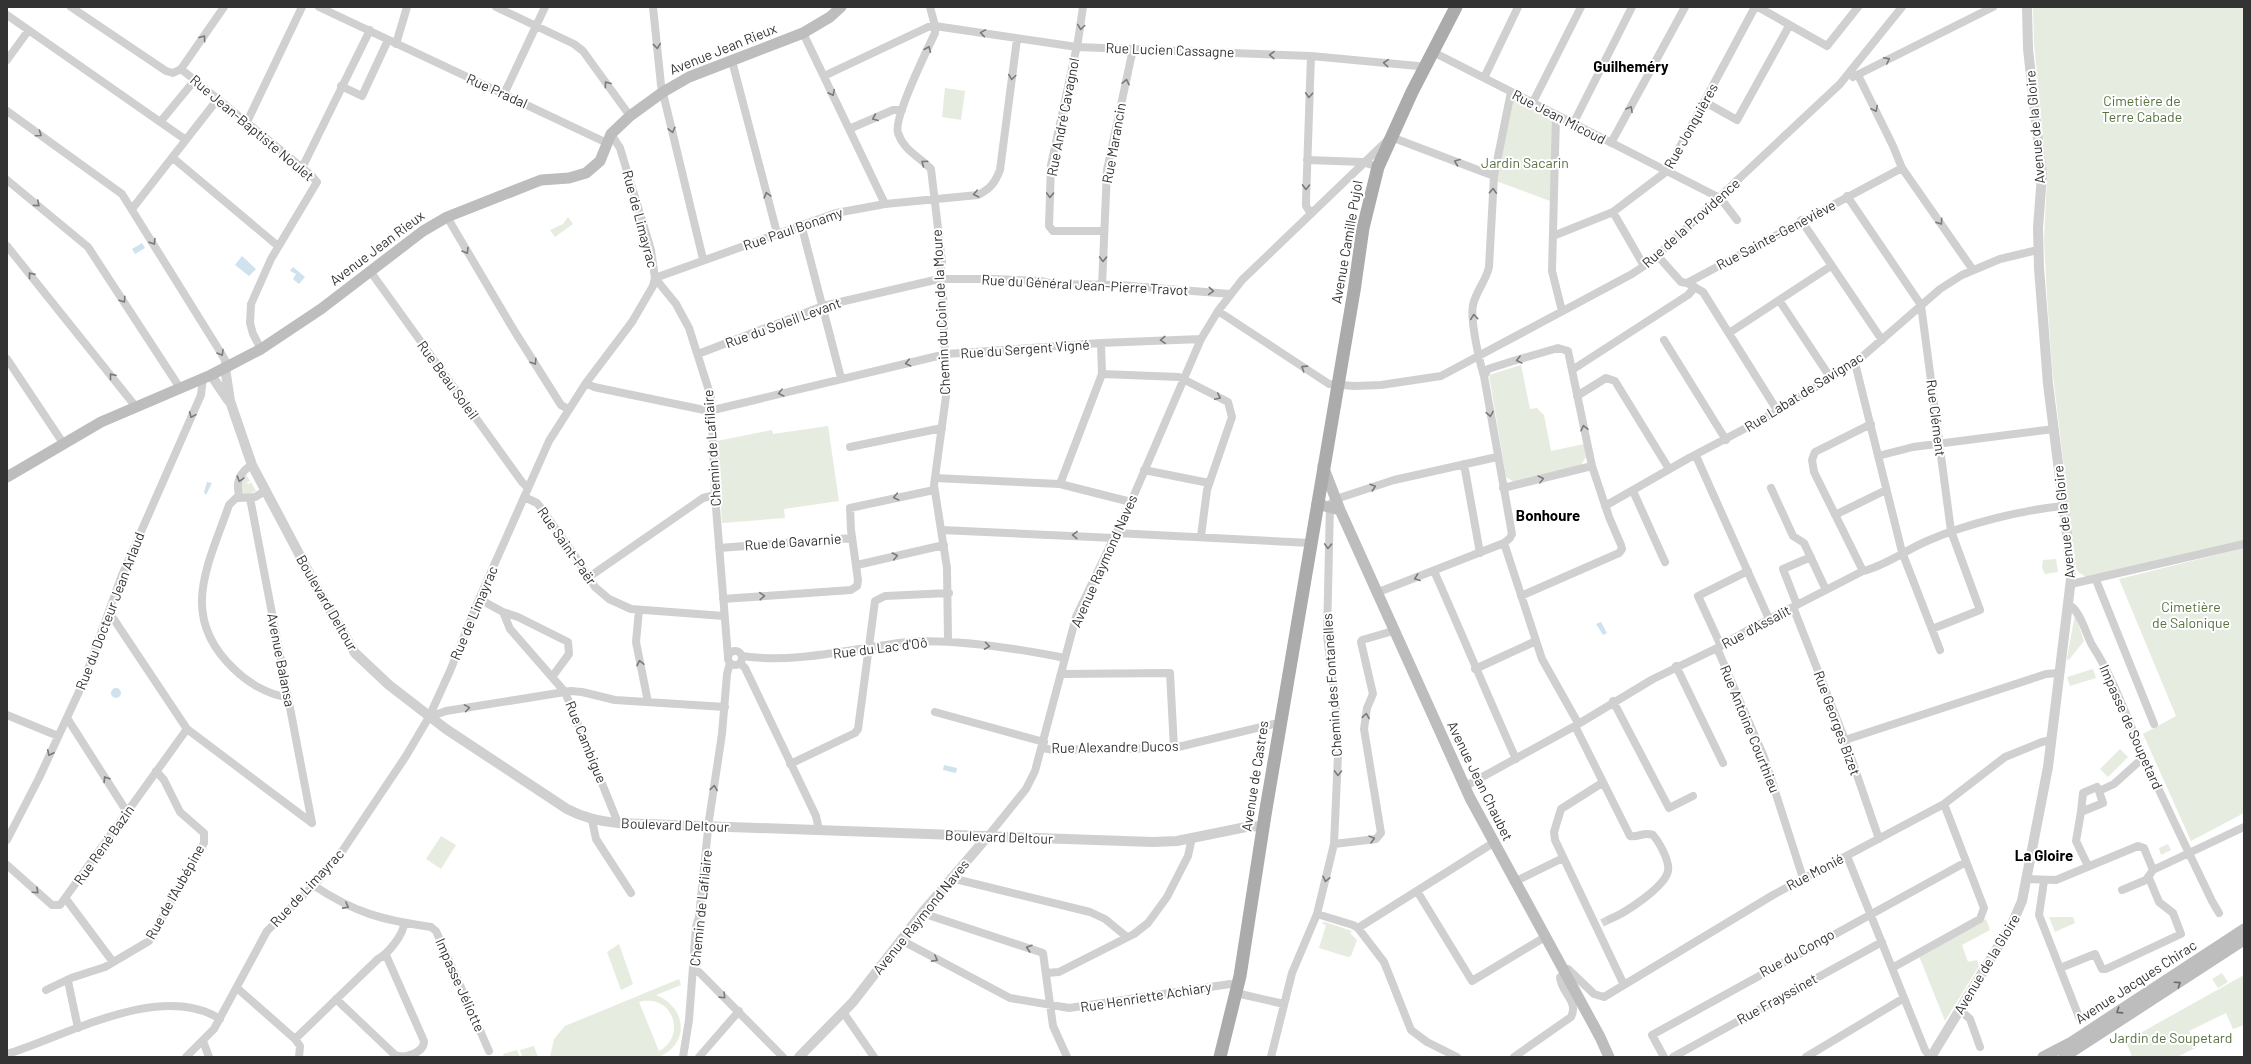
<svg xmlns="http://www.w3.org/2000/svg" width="2251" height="1064" viewBox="0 0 2251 1064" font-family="Barlow,sans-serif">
<rect width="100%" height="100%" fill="#fff"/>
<!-- green -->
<path fill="#e6ecdf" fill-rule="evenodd" d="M2033 7H2244V541L2088 578 2078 572 2076 568 2052 367 2047 297 2044 239 2047 177 2034 43Z
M945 88 965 91 961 120 942 117Z
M1513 98 1553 121 1550 201 1496 181Z
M568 217 573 224 555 237 550 230 563 224Z
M1521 365 1530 409 1537 408 1544 415 1551 451 1584 444 1586 457 1581 465 1514 482 1506 477 1489 375Z
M828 426 839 501 784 509 785 518 722 523 717 441 772 430 773 434Z
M245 473 250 481 246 483 249 484 251 482 256 491 247 495 243 493 241 487Z
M2244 548V813L2191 841 2143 734 2176 716 2119 579Z
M2056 559 2058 572 2045 574 2042 568 2043 560Z
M2075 614 2084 641 2068 661 2067 658Z
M2093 669 2096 678 2070 686 2067 677Z
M2120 749 2128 757 2108 777 2100 769Z
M441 836 456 845 441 869 426 859Z
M2168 844 2171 850 2161 855 2159 848Z
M2049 917H2073L2075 923 2055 932Z
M1986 919 1990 930 1962 945 1968 962 1977 960 1979 966 1945 1021 1919 956Z
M1325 922 1352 931 1350 933 1357 940 1351 956 1348 957 1319 948 1326 925 1321 923Z
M619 944 633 984 621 990 607 952Z
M2222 973 2228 982 2218 988 2212 979Z
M2244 975V1025L2233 1029 2226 1013 2189 1031 2197 1047 2177 1057H2132L2126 1041Z
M679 979 681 985 656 995C686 1007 691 1043 659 1057H550L554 1039 565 1026ZM644 1001C674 997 686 1037 659 1051L639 1002Z
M534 1046 538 1057H522L520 1050Z
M517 1050 520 1057H504L503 1054Z"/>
<!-- water -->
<path fill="#cfe2ee" d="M142 243 145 248 135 254 132 249Z
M242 256 256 269 249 276 235 265Z
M293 267 305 277 299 284 293 279 296 274 290 271Z
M207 482 212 483 206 495 204 492Z
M1601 622 1607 633 1603 635 1596 624Z
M111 693a5 5 0 1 1 10 0a5 5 0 1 1-10 0Z
M944 765 957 768 956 773 943 770Z"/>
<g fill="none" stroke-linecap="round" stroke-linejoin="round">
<!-- minor-tunnel -->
<path stroke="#d6d6d6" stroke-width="8" stroke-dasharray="8 4" stroke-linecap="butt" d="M1602 923 1610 919"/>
<!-- minor -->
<path stroke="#d0d0d0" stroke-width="8" d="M71 7 166 71 173 73 181 69 224 7
M319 7 607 143
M496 7 574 44 583 51 630 116
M653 7 661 85 703 259
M930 7 935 26V33C927 50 893 119 898 133 904 151 920 157 931 169L942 262 939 279 943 292 946 396 934 485 947 568 948 641
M1083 7 1078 41 1051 165 1049 226 1053 231H1104
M1758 7 1827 46 1858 7
M7 15 186 140
M803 33 885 204
M396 44 407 7
M1433 52 1712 194 1721 199 1737 220
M1311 56 1306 200V206L1311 214
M7 60 28 31
M732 61 777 233
M181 69 311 175 317 182 271 259 251 304 250 323 253 334 261 349
M1858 75 1893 146 1902 168 1973 270
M824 76 928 27 935 26 1077 47 1311 56 1418 66 1424 69
M1853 77 1993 7
M1484 78 1518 7
M341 86 362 96 388 40
M504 94 545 7
M1705 102 1737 120 1789 26
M1532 104 1581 7
M7 111 122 194 221 353 225 360V368
M1556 116 1552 271 1562 311
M161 121 194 81
M246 124 302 7
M1573 124 1632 7
M849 129 893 110H902
M1611 143 1685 7
M173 158 278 246
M1307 160 1363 162 1378 167
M302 168 370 30
M7 180 88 247 180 388
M1847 196 1921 305 1951 531 1980 610 1932 629
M132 209 217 100
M1613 212 1644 266
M447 217 515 332 561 405 568 409
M1801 220 1882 340
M801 224 841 378
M1553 236 1613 212 1667 171 1755 7
M7 246 136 407
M1657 255 1681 282 1687 283 1902 168
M370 271 522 482 528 488
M655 278 836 213 885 204 978 195C990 189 995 183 1000 170L1017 39
M655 278 676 304 689 328 711 397 715 495 728 657
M1687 283 1703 292 1777 410
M1102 286 1107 170 1133 49
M1779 300 1830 377
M1218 311 1329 384 1354 386 1381 385 1441 376 1632 274 1650 262 1840 84 1902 7
M1729 333 1831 266
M1664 340 1726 440
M698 354 823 306 939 279H993L1041 281 1053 284 1119 285 1230 294
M7 359 63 443
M1855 363 1902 552 1940 650
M1572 370 1688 295 1695 287
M1102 374 1179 377 1228 402 1232 417 1207 490 1201 536
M1484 376 1488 369 1513 361 1558 348 1568 351 1592 466 1609 517 1621 545 1622 549 1619 553 1521 596
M586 383 594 387 709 411 946 354 1101 343 1201 339
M1577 396 1606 378 1615 381 1669 469
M850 447 942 428
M1696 456 1769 619
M1878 456 1913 447 2054 429
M1464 464 1480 553
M1144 470 1209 483
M935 478 1060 484 1131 502
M1060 484 1102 374 1101 343
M1503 488 1592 466
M1771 488 1793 536 1804 543 1826 590
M265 491 255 497 236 498 229 505C208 566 178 616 234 669 247 682 268 695 287 697
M1633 491 1665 562
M524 497 537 503 541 508 577 559 595 587 609 599 631 609 724 616
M240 498C235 484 239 472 252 465
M250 498 312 823
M1605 506 1689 458 1763 419 1855 363 1940 289 1962 275 2000 259 2038 250
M1835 515 1886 490
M941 530 1114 538
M1116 533 1311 543
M1504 543 1542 659 1578 723
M719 548 852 538
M857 565 944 545
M1434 571C1462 634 1488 697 1516 759
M1863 571 1814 472 1812 460 1815 452 1871 424
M589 577 703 498 715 495
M2096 580 2154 724
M2071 584 2244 544
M1376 593 1504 543 1510 538 1512 534 1484 376C1479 360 1470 320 1473 305 1476 291 1486 281 1489 267L1494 176 1511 92
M479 599 503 612 510 629 565 692 618 823
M723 599 851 590 857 586 858 580 851 530 850 508 934 490
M1797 605 1783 569 1811 557
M2068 605C2079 607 2086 634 2092 645 2114 679 2127 718 2143 755 2165 804 2189 853 2212 901L2219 913
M1793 607 1845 740 1879 839
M639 610 636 642 648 702
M109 612 187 729 312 823
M503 612 518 617 568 642 569 654 552 677
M1721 646 1698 596 1748 571
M1717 648 1764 757 1803 878
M728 658a7 7 0 1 1 14 0a7 7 0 1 1-14 0Z
M742 656C797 664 853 648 908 642 954 638 1019 649 1065 658
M740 663 745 668 816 816 819 830
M1676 666 1723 763
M1475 669 1536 641
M1061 674 1170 673 1174 748
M1613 701 1669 808 1693 796
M935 712 1044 742
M7 715 58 736
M429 717 446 711 571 691 582 692 615 700 725 707
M67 718 127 812
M1575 726 1630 836C1638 838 1644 831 1653 835 1659 842 1670 861 1668 871 1665 887 1625 913 1610 919
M1845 740 2046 674 2058 673
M1043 748 1054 750 1174 748 1274 724 1280 725
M790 764 855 733 858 729 875 601 885 596 949 593
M1602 783 1561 809 1554 832 1555 840 1624 985
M1464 787 1575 726 1653 679 1717 648 1750 629 1863 571C1885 566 1906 550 1927 541 1966 524 2021 510 2064 506
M2081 812 2083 793 2097 787 2099 791
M592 820 596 839 631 893
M988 836 1026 789 1035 771 1076 617 1131 502 1201 339 1218 311 1242 280 1391 137 1494 176
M7 840 39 778 83 683 122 575 201 395 203 378
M1334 844 1376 839 1381 833 1364 729 1367 708 1373 694 1361 642 1362 640 1393 631
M1847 856 1925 1050 1930 1057
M7 865 52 905H60L187 729
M2088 866 2076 841 2081 812 2103 803 2099 791 2114 784 2144 757
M951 878 1090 912 1105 919 1127 937
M2026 879 2056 880 2138 846 2144 848 2153 870
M2044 881 2039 915 2079 1017
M1514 882 1563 858
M313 885C355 913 382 920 431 927L436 931 489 1051
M2122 890 2146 880 2153 870 2244 827
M1417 891 1472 981 1545 937
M66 899 113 962
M922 913 1043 953 1053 1026 1067 1057
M1317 914 1353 925 1358 928 1384 962 1411 1030 1427 1042 1457 1057
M1358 928 1493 843
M901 940 1010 998 1069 1008 1230 984 1238 985
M1892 968 1980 919 1984 908 1944 804
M2060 968 2095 954 2102 969H2106L2181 934 2173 913 2159 902 2149 878
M1563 969H1568L1594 994 1604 997 1773 895 1944 804 2005 757 2042 742 2051 740
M694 971 699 972 783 1057
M1046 973 1059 972 1134 934 1148 923 1167 897 1188 856 1192 838
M68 981 78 1028
M237 988 295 1039 300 1046 299 1057
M46 990 71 978 105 967 149 941 204 843V833L180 812 164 780 156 771
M1236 993 1284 1004
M336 999 395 1055C405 1059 424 1053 424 1041L386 955
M1960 1010 1970 1019 1980 1047
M843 1012 874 1057
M295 1039 378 959C388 954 404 934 404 923
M203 1041 209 1057
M7 1054C66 1036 161 981 220 1019
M186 1057 214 1029 267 931 318 881 343 850 406 756 429 717 450 671 479 599 549 441 586 383 632 322 653 286 655 278 651 250 620 148 611 134
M683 1057 689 1020 696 927 699 917 709 820 722 734 727 674 730 663
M699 1057 739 1011
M1271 1057 1292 973 1317 914 1334 844 1338 755 1337 717 1327 635 1330 504 1336 499 1394 480 1497 457
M1514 1057 1571 1017C1579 1001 1561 993 1560 977L1566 974
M1664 1057 1652 1035 1966 862
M1673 1057 1882 942
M1806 1057 1904 998"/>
<!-- tertiary -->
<path stroke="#d0d0d0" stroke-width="10" d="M225 368 230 401 252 465 316 586 355 653 389 685 446 729 567 809C584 818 599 821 618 823L1153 842 1177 841 1251 826 1263 827
M211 375 228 400
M799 1057 853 1002 922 913 988 836
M1931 1057 2012 924 2022 901 2048 767 2071 579 2067 534 2048 384 2039 268 2038 228 2042 175 2028 49 2027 7"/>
<!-- secondary -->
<path stroke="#bdbdbd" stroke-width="11" d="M1323 466 1340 510 1470 798 1600 1037 1609 1057
M7 477 101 422 211 375 261 349 321 309 423 231 447 217 541 180 569 178 586 173 600 161 611 134 630 116 663 92 689 77 803 33 830 17 841 7
M1317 504 1340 510
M2043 1057 2070 1043 2244 929
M2064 1057 2244 940"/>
<!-- primary -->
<path stroke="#ababab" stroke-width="13" d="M1220 1057 1240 976 1265 815 1354 291 1363 228 1378 167 1412 92 1456 7"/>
</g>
<!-- one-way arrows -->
<defs><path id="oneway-chevron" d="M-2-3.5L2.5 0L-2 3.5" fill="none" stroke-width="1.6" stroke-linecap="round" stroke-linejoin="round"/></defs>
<g stroke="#7a7a7a">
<use href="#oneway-chevron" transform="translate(1081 27) rotate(98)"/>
<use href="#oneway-chevron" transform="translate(983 33) rotate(-171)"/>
<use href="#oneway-chevron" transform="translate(203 38) rotate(-54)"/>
<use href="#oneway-chevron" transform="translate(657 46) rotate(84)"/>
<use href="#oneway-chevron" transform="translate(928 49) rotate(-67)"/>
<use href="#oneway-chevron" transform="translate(1272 55) rotate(-178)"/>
<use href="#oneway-chevron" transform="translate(1887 60) rotate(-27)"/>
<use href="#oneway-chevron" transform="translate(1386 63) rotate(-175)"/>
<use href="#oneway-chevron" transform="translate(1012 77) rotate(98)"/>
<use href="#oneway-chevron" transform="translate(1126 82) rotate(-78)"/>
<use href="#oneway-chevron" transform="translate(607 84) rotate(-126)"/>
<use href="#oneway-chevron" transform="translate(832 93) rotate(64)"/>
<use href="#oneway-chevron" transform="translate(1309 95) rotate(93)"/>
<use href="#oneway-chevron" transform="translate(1630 109) rotate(-61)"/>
<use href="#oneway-chevron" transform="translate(1875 109) rotate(63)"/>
<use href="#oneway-chevron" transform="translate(875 118) rotate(157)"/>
<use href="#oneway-chevron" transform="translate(672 130) rotate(76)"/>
<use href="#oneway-chevron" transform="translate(39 134) rotate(35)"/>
<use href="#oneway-chevron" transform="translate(1457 162) rotate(-159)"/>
<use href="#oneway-chevron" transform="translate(924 163) rotate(-143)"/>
<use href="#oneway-chevron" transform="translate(1306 187) rotate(91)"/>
<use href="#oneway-chevron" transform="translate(1493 191) rotate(-87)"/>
<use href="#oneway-chevron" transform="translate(976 194) rotate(167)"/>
<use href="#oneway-chevron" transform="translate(767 195) rotate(-105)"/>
<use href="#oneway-chevron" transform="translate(1050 195) rotate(92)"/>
<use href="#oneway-chevron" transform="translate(37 204) rotate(40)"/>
<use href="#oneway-chevron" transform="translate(1940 222) rotate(55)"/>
<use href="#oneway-chevron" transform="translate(153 242) rotate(58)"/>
<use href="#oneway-chevron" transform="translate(466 251) rotate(59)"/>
<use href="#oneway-chevron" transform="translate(1103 259) rotate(92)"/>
<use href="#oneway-chevron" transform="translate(31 275) rotate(-129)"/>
<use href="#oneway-chevron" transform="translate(1211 291) rotate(4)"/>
<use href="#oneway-chevron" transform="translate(123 300) rotate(56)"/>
<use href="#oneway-chevron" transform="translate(1474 317) rotate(-96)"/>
<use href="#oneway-chevron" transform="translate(1163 340) rotate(177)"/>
<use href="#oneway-chevron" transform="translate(221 353) rotate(59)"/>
<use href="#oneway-chevron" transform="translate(1519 360) rotate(166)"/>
<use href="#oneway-chevron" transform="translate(534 362) rotate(57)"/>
<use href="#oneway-chevron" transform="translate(908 363) rotate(167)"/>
<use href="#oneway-chevron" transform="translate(1304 368) rotate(-147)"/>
<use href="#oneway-chevron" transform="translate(112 376) rotate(-129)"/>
<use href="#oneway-chevron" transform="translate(781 393) rotate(166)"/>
<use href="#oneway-chevron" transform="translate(1218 397) rotate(25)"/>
<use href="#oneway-chevron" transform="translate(1490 414) rotate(80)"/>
<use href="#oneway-chevron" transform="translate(192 415) rotate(114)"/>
<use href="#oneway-chevron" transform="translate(1584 428) rotate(-103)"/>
<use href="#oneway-chevron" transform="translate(240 479) rotate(106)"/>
<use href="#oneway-chevron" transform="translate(1541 479) rotate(-14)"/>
<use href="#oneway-chevron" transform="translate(1373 487) rotate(-18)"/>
<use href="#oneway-chevron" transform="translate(896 497) rotate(169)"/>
<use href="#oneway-chevron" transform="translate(1075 535) rotate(-178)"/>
<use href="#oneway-chevron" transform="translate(1328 546) rotate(92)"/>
<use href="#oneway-chevron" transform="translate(895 556) rotate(-13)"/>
<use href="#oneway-chevron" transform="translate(1417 578) rotate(160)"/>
<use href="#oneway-chevron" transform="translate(762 596) rotate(-4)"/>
<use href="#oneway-chevron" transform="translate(987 646) rotate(8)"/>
<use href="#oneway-chevron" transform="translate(640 663) rotate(-102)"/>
<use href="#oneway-chevron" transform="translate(467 708) rotate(-9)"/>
<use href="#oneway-chevron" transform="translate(1366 716) rotate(-81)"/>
<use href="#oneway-chevron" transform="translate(50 753) rotate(115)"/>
<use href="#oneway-chevron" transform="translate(1338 773) rotate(91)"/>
<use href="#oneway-chevron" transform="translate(106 779) rotate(-122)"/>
<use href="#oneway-chevron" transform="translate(714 788) rotate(-81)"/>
<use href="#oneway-chevron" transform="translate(1372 839) rotate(-15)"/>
<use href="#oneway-chevron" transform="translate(1326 879) rotate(103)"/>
<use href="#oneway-chevron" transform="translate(36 891) rotate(42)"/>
<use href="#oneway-chevron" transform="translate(346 906) rotate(28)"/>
<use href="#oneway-chevron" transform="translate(1029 948) rotate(-162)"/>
<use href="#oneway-chevron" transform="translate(935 959) rotate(28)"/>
<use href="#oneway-chevron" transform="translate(723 996) rotate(44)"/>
</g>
<g stroke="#6a6a6a">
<use href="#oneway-chevron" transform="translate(2178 984) rotate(-34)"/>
<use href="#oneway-chevron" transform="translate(2119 1011) rotate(147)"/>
</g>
<g text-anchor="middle" stroke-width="4" stroke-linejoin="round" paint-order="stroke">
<!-- street labels -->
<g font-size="14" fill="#333" stroke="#fff">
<text transform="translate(723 49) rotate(-22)" y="5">Avenue Jean Rieux</text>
<text transform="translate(1170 50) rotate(2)" y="5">Rue Lucien Cassagne</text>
<text transform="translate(497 91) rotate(24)" y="5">Rue Pradal</text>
<text transform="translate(1063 117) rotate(-79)" y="5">Rue André Cavagnol</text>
<text transform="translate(1559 117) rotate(27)" y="5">Rue Jean Micoud</text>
<text transform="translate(1691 126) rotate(-61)" y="5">Rue Jonquières</text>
<text transform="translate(2035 127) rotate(-95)" y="5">Avenue de la Gloire</text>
<text transform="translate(252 128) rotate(40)" y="5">Rue Jean-Baptiste Noulet</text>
<text transform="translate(1114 143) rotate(-80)" y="5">Rue Marancin</text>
<text transform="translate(640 219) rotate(75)" y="5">Rue de Limayrac</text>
<text transform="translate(1691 223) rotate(-42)" y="5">Rue de la Providence</text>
<text transform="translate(793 229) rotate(-19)" y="5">Rue Paul Bonamy</text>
<text transform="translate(1776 235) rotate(-28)" y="5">Rue Sainte-Geneviève</text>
<text transform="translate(1347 242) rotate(-80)" y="5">Avenue Camille Pujol</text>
<text transform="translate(377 248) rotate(-37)" y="5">Avenue Jean Rieux</text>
<text transform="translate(1085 285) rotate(3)" y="5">Rue du Général Jean-Pierre Travot</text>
<text transform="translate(941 312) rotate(-93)" y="5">Chemin du Coin de la Moure</text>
<text transform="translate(783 323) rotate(-20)" y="5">Rue du Soleil Levant</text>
<text transform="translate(1025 349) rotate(-4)" y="5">Rue du Sergent Vigné</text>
<text transform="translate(448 380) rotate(54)" y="5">Rue Beau Soleil</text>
<text transform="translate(1804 392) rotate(-32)" y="5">Rue Labat de Savignac</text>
<text transform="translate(1936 418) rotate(83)" y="5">Rue Clément</text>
<text transform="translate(712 448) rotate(-94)" y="5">Chemin de Lafilaire</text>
<text transform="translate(2064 522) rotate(-96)" y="5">Avenue de la Gloire</text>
<text transform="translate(793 542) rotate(-4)" y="5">Rue de Gavarnie</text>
<text transform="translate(567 546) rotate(55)" y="5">Rue Saint-Paër</text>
<text transform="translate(1104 561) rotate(-66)" y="5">Avenue Raymond Naves</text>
<text transform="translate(327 603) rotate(60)" y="5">Boulevard Deltour</text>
<text transform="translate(110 611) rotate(-69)" y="5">Rue du Docteur Jean Arlaud</text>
<text transform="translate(474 613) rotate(-67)" y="5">Rue de Limayrac</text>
<text transform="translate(1756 627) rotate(-28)" y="5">Rue d'Assalit</text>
<text transform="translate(880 648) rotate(-7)" y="5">Rue du Lac d'Oô</text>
<text transform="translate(281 660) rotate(79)" y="5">Avenue Balansa</text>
<text transform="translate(1332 685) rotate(-94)" y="5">Chemin des Fontanelles</text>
<text transform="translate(1837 723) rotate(70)" y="5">Rue Georges Bizet</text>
<text transform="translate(2131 727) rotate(66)" y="5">Impasse de Soupetard</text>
<text transform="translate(1750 729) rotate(68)" y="5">Rue Antoine Courthieu</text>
<text transform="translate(586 742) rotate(68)" y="5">Rue Cambigue</text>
<text transform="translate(1115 747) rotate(-1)" y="5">Rue Alexandre Ducos</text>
<text transform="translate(1255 776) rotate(-81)" y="5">Avenue de Castres</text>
<text transform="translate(1480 781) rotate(64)" y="5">Avenue Jean Chaubet</text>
<text transform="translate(675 825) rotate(2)" y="5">Boulevard Deltour</text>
<text transform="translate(999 837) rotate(2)" y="5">Boulevard Deltour</text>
<text transform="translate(104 845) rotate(-55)" y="5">Rue René Bazin</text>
<text transform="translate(1815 872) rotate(-28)" y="5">Rue Monié</text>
<text transform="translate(307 888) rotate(-47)" y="5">Rue de Limayrac</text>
<text transform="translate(175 892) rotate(-61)" y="5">Rue de l'Aubépine</text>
<text transform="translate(701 908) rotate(-84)" y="5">Chemin de Lafilaire</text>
<text transform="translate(921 917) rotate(-51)" y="5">Avenue Raymond Naves</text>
<text transform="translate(1797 953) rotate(-29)" y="5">Rue du Congo</text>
<text transform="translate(1987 964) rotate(-59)" y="5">Avenue de la Gloire</text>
<text transform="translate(2136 982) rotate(-33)" y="5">Avenue Jacques Chirac</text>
<text transform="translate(460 985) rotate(66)" y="5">Impasse Jéliotte</text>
<text transform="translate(1146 997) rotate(-9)" y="5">Rue Henriette Achiary</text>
<text transform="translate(1777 999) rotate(-29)" y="5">Rue Frayssinet</text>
</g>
<!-- park labels -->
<g font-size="14" fill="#56703f" stroke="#fff">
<text x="2142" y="106">Cimetière de<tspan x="2142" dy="16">Terre Cabade</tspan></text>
<text x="1525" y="168">Jardin Sacarin</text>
<text x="2191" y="612">Cimetière<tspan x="2191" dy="16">de Salonique</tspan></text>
<text x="2171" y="1043">Jardin de Soupetard</text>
</g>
<!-- neighbourhood labels -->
<g font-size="15" font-weight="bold" fill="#000" stroke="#fff">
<text x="1631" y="72">Guilheméry</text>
<text x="1548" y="521">Bonhoure</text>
<text x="2044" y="861">La Gloire</text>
</g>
</g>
<!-- border -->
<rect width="2251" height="1064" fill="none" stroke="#333333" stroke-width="16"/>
</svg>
